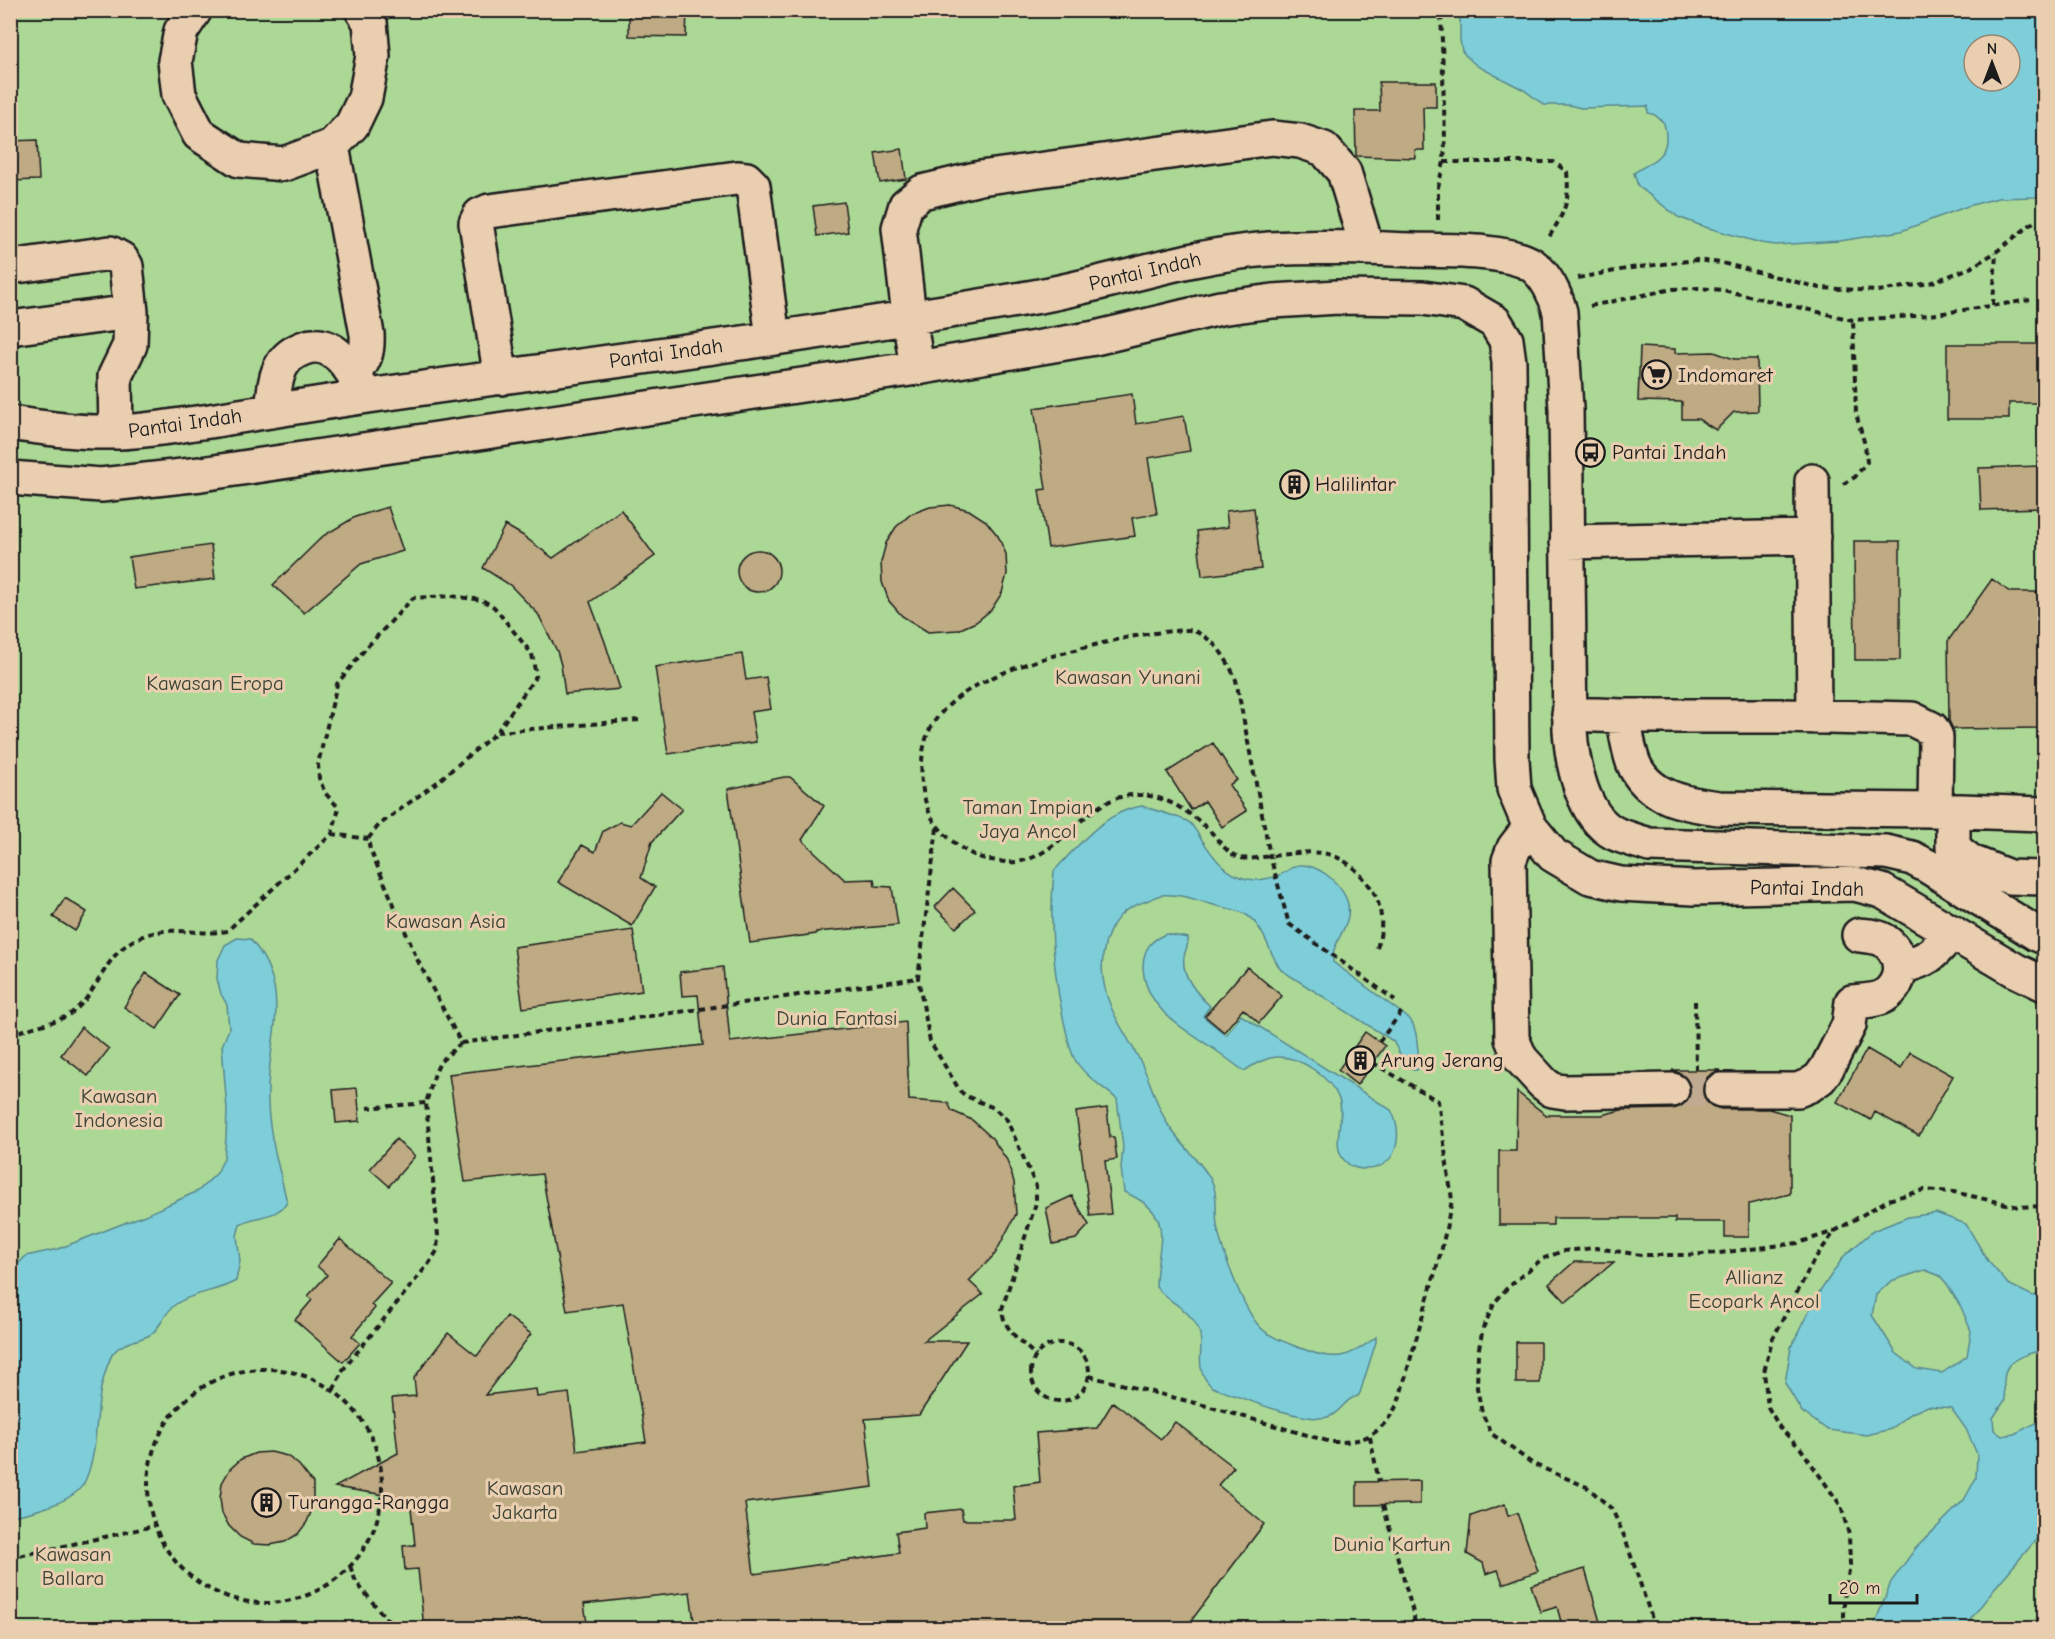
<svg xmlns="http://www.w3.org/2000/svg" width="2055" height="1639" viewBox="0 0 2055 1639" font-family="'Comic Neue',sans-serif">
<rect width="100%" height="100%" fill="#e9ceb0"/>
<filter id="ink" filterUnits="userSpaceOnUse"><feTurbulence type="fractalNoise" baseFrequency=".0167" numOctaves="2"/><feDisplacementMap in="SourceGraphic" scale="12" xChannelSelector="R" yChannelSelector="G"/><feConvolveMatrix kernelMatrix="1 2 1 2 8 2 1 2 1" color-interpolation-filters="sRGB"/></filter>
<g filter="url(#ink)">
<!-- green -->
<path fill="#acd896" stroke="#647a59" stroke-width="1.5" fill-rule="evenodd" d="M11 11H2044V1628H11ZM1974 45H2010V81H1974Z"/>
<!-- water -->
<path fill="#7eced9" stroke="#57878d" stroke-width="1.5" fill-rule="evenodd" d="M1460 11H2044V191L2036 197 1998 198 1968 206 1901 231 1840 241 1776 245 1761 243 1705 227 1678 217 1638 186 1634 173C1657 158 1672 154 1664 123L1655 115 1648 113V106L1581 108 1569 105H1544L1524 90 1477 66 1467 57 1462 51 1460 40ZM1974 45H2010V81H1974Z
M1142 806C1153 810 1183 817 1190 823 1193 826 1196 831 1198 834 1211 853 1223 874 1247 879 1257 881 1270 879 1279 875 1286 873 1292 866 1299 865 1318 864 1338 881 1346 898 1357 923 1329 943 1333 962L1407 1017 1413 1024 1416 1034 1420 1066 1417 1070H1413L1402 1058 1393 1041 1281 970C1268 952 1265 926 1245 914 1236 909 1224 908 1214 905 1196 900 1180 893 1161 895 1157 896 1152 898 1149 900 1141 903 1131 906 1124 912 1106 927 1100 956 1103 978 1108 1015 1130 1037 1144 1069 1152 1086 1157 1106 1167 1123 1179 1144 1204 1163 1213 1184 1218 1197 1215 1212 1217 1225 1221 1249 1244 1312 1261 1328 1272 1339 1291 1344 1306 1350 1336 1362 1351 1357 1376 1337V1342L1360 1393 1358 1396C1345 1398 1340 1414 1328 1417 1305 1424 1237 1396 1212 1387 1190 1366 1208 1348 1197 1326 1188 1308 1168 1302 1156 1287 1156 1242 1179 1215 1124 1192L1121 1168 1123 1147 1117 1099C1102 1086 1084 1076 1074 1058 1069 1047 1067 1034 1064 1022 1053 972 1049 922 1054 871 1079 845 1105 811 1142 806Z
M1166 934 1188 938C1189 945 1185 950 1184 957 1181 976 1197 994 1210 1006L1203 1016 1226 1035 1241 1015 1391 1110C1404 1134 1398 1168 1367 1169 1358 1169 1352 1168 1346 1162 1329 1147 1346 1117 1339 1099 1331 1078 1301 1056 1277 1057 1264 1058 1255 1064 1244 1071 1234 1064 1224 1056 1214 1049 1183 1029 1143 1007 1143 965 1144 948 1151 940 1166 934Z
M237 938 250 939C297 993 265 1041 268 1103 269 1136 280 1170 287 1203 273 1220 258 1214 240 1224L237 1236 240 1261 236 1281C217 1292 193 1292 176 1304 164 1312 162 1327 150 1335 138 1341 122 1342 113 1353 107 1363 104 1377 101 1388 98 1402 98 1415 96 1429 95 1446 92 1467 84 1483 74 1502 31 1513 11 1516L10 1286 18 1264 26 1256 58 1249 150 1213 198 1191 217 1173 224 1158 226 1138 227 1110 222 1046 229 1029 227 1005 221 994 217 979 218 960 225 945Z
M1936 1213 1966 1224 1988 1261 2008 1284 2033 1296 2044 1293V1357L2035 1352C2005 1360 2001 1370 2005 1400L1993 1418 1994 1430 2002 1436 2014 1434 2044 1419V1504L2041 1534 1993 1590 1964 1628H1873L1891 1582 1915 1549 1964 1500 1976 1478 1977 1454 1966 1429 1951 1408 1928 1406 1912 1413 1891 1429 1867 1435 1828 1430 1802 1412 1785 1383 1791 1347 1815 1299 1844 1256 1873 1231 1908 1217ZM1925 1270 1940 1276 1947 1284 1961 1307 1971 1331 1967 1356 1942 1373 1917 1369 1896 1353 1872 1315 1876 1295 1891 1281Z"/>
<!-- building -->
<path fill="#beaa83" stroke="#1c1c1c" stroke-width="1.5" d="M629 10H687L686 37 629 36Z
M1379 82H1436V107H1423L1424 150H1415L1416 158 1356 156 1355 111H1380Z
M37 140 39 180 10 181V141Z
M902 149 906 179 880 183 875 153Z
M844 202 848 232 817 236 813 206Z
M1947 344H2044V403H2009V419H1947Z
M1640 347 1675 349V353L1714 352 1734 359H1757L1758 411 1734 412 1716 430 1698 419H1682V402L1638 401Z
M1132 394 1136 424 1184 416 1190 451 1148 458 1157 514 1132 518 1135 536 1048 548 1039 490 1046 489 1034 408Z
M2044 466V508L1981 510 1979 468Z
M950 505 969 510 986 521 998 536 1006 554 1007 574 1002 593 991 610 976 622 958 630 928 632 902 616 889 601 882 582 881 562 886 543 896 527 911 514 930 507Z
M388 507 403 551 361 564 304 613 273 585 323 536 355 517Z
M1254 508 1261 569 1202 576 1197 531 1228 527 1226 511Z
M621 510 655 556 590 602 605 642 620 689 565 694 561 665 557 651 538 614 510 585 483 568 505 525 522 535 553 558Z
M1854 541H1900V660H1855Z
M211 545 215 579 134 589 129 557Z
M737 571a21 21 0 1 1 42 0a21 21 0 1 1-42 0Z
M1992 579 2010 592H2044V728L1953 729 1949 721 1948 641Z
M742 654 746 680 766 677 771 709 751 712 756 742 668 754 655 667Z
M1213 743 1237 780 1229 785 1247 811 1222 827 1205 801 1191 810 1167 772Z
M784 777H790L824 806 802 840 845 880 874 879 875 886 892 887 898 925 816 932V934L750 943 728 789Z
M661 792 682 809 652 842 641 878 655 887 632 926 558 882 582 845 595 852 603 831 620 822 631 825Z
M953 888 975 910 956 928 935 907Z
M65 898 87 912 75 931 53 917Z
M633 930 642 991 523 1008 514 947Z
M723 967 730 1042 906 1022 909 1100 948 1103 952 1111 972 1120 992 1138 1007 1160 1014 1182 1016 1214 995 1254 969 1281 983 1294 924 1341H967L919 1415 865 1419 873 1487 745 1503 754 1574 899 1553 896 1532 925 1528 924 1513 961 1509 963 1520H1016L1013 1486 1040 1482 1036 1433 1097 1428 1113 1402 1161 1439 1175 1422 1234 1467 1218 1485 1264 1524 1185 1629H695L690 1592 584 1604 588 1629H424L418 1569 405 1570 403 1546 415 1545 410 1499 335 1487 398 1453 392 1398 416 1396 414 1378 448 1333 477 1356 507 1316 531 1334 485 1395 536 1389 537 1397 569 1393 577 1451 646 1442 623 1303 567 1311 542 1174 465 1182 449 1074 703 1045 698 995 682 996 680 972Z
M1247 967 1282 996 1259 1023 1243 1009 1224 1032 1205 1016Z
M146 973 180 995 157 1029 124 1007Z
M81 1027 109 1049 88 1076 61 1055Z
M1365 1032 1385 1046 1357 1085 1338 1070Z
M1867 1049 1901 1069 1910 1052 1953 1076 1919 1136 1875 1112 1871 1120 1837 1102Z
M1672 1070H1721L1711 1074 1705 1080 1702 1089 1705 1100 1712 1106 1721 1109H1769L1790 1115V1194L1749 1204V1237H1725V1222H1675V1218H1553V1225H1499V1151H1516L1517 1092 1546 1115H1602L1621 1110 1673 1109 1681 1106 1688 1100 1691 1089 1688 1080 1682 1074Z
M357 1088 360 1121 336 1123 333 1090Z
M1107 1108 1110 1137H1114L1117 1159 1105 1161 1111 1214 1090 1216 1076 1112Z
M396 1139 415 1156 389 1186 370 1169Z
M1072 1196 1089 1225 1076 1239 1053 1244 1046 1208Z
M340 1239 391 1283 371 1305 375 1308 352 1336 360 1343 343 1362 295 1320 312 1300 308 1296 327 1275 317 1266Z
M1574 1262H1614L1566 1302 1549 1284Z
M1516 1342H1540V1383H1516Z
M271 1452 287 1456 299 1465 313 1483V1507L307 1522 298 1534 285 1542 270 1545 254 1544 240 1537 229 1526 222 1513 220 1498 222 1483 230 1469 241 1459 256 1453Z
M1420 1481V1504L1357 1505V1482Z
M1505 1504 1508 1516 1517 1513 1538 1571 1503 1584 1498 1570 1486 1574 1483 1563 1467 1554 1471 1516Z
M1585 1569 1602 1629H1563L1557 1607 1540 1612 1531 1585Z"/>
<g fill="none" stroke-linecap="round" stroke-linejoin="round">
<!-- minor-tunnel -->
<path stroke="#c0aa92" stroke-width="33" stroke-dasharray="33 16" stroke-linecap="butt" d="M1672 1090H1721"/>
<defs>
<path id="minor" d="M195 10 181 31 175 61 179 95 199 134 239 160 284 164 332 146 352 125 365 98 373 56 370 22 362 10
M332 146 367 334C368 352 365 360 354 374
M10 267 110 253 121 259 126 266 131 312 130 345 115 376 116 432
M10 328 131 312
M917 368 909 316 899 228 906 205 922 192 980 178 1272 138 1300 141 1324 149 1344 172 1367 248
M501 378 476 223 480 215 489 211 737 178 746 179 753 186 773 338
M272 411C274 396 274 378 282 365 287 356 296 351 304 348 334 337 352 370 363 391
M10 423C45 428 79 433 114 432 146 432 178 425 210 421 262 412 315 404 368 396 590 364 813 335 1034 297 1113 283 1187 255 1269 249 1317 246 1366 248 1413 250 1444 251 1507 249 1532 265 1546 275 1556 296 1560 312L1566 409 1570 730C1572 762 1582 816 1614 833 1625 838 1638 841 1649 845L1886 852 1912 858 1929 867 2037 934 2044 937
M10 478 101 485 201 474 917 368 1095 338 1220 308 1273 301 1338 297 1423 298 1464 304 1495 322 1506 340 1509 362 1512 759 1514 789 1530 827 1553 855 1590 877 1621 884 1694 888 1855 884 1882 891 2015 970 2044 984
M1812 481 1814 717
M1567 542 1813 537
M1569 714 1623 716H1783L1912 719 1932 729 1936 737 1935 810
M1623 716C1626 731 1628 748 1633 762 1647 798 1686 804 1719 808L1935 810 2044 814
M1953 811V848L1971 862 2009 877 2044 878
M1530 827 1514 848 1509 861 1512 1039 1521 1059 1543 1083 1552 1090 1565 1092 1672 1090
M1900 967C1930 960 1933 954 1952 932
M1721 1090H1798L1810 1085 1820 1078 1827 1068 1849 1025 1852 1002C1862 1001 1875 1001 1884 996 1904 983 1905 955 1885 941 1878 936 1867 936 1859 935"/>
</defs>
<!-- minor casing -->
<use href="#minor" stroke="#1c1c1c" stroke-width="38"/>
<!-- path -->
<path stroke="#1c1c1c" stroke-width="4" stroke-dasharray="6 4.5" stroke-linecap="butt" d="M1444 162H1554L1567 172C1570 204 1564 212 1548 239
M1438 220V187L1444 162 1445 139 1441 10
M1578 278 1631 268 1696 260 1722 263 1820 288 1878 291 1930 283 1970 268 1996 252 2035 221
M1993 305 1996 252
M1590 306 1673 289 1698 288 1723 290 1853 320 1930 315 2030 300
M1843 484 1855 477 1867 462 1865 445 1856 414 1853 320
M497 732 640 720
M937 828 918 978 930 1041 960 1091 966 1096 994 1108 1007 1120 1036 1186V1203L1002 1309C1003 1330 1022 1342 1036 1356
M332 834 368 839
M1377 948C1384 927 1383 904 1369 885 1336 842 1311 852 1263 857 1256 858 1245 860 1238 857 1227 853 1219 841 1212 833 1189 810 1159 790 1125 796 1082 804 1062 855 1017 862 1009 863 999 861 991 860 969 858 941 835 931 816 923 800 920 779 922 761 923 748 926 734 934 722 966 675 1050 656 1103 643 1127 637 1149 633 1173 631 1179 631 1188 629 1194 631 1216 640 1227 659 1236 680L1270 856 1289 924 1395 1000
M1695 1001 1696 1069
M10 1036C30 1025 59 1024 74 1011 105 985 103 948 149 934 175 926 201 936 227 931L332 834 339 808 325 793 319 778 318 764 337 684 366 648 413 598 451 596 482 600 494 607 532 654 536 676 497 732 436 783 379 825 368 839 370 849 418 961 461 1043 440 1062 435 1073 426 1103 438 1236 437 1251 430 1262 342 1371 333 1391
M1379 1042 1403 1010
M461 1043 918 978
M367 1108 426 1103
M1031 1372a29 29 0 1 1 58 0a29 29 0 1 1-58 0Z
M148 1486a117 117 0 1 1 234 0a117 117 0 1 1-234 0Z
M1089 1376 1207 1406 1331 1442C1366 1443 1381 1434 1398 1403L1442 1248 1452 1200 1438 1101 1373 1063
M1370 1437 1379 1482
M1383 1505 1414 1616 1415 1628
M10 1558 154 1526
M350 1566 356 1582 388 1621 392 1628
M1655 1628 1625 1538 1612 1509 1587 1487 1533 1464 1492 1434 1482 1413 1477 1388 1478 1353 1483 1328 1495 1302 1508 1287 1542 1259 1563 1251 1596 1248 1641 1255H1684L1719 1253 1798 1243 1835 1231
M1844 1628V1598L1850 1565 1849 1535 1841 1506 1801 1449 1780 1428 1768 1407 1764 1372 1772 1340 1814 1260 1835 1231 1888 1200 1924 1190 1954 1192 2019 1207 2044 1206"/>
<!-- minor -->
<use href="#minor" stroke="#e9ceb0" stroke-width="33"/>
</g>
</g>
<!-- icons -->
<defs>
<symbol id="supermarket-ring" viewBox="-11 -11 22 22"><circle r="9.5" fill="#e9ceb0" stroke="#1c1c1c" stroke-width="1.5"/><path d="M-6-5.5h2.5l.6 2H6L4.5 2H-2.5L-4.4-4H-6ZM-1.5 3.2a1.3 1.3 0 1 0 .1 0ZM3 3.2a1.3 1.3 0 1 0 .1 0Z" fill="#1c1c1c"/></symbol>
<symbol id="bus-ring" viewBox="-11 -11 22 22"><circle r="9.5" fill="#e9ceb0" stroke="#1c1c1c" stroke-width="1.5"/><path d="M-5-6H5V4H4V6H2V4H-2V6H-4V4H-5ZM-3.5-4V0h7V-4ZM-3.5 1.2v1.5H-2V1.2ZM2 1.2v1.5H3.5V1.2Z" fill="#1c1c1c"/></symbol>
<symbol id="building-ring" viewBox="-11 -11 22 22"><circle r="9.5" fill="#e9ceb0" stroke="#1c1c1c" stroke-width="1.5"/><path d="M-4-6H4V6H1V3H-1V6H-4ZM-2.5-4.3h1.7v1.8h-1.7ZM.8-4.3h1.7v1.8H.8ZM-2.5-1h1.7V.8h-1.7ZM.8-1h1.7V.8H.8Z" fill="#1c1c1c"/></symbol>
</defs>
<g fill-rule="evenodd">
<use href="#supermarket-ring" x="1640" y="358" width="33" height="33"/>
<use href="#bus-ring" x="1574" y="436" width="33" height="33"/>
<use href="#building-ring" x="1278" y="468" width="33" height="33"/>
<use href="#building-ring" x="1344" y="1044" width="33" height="33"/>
<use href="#building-ring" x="250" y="1486" width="33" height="33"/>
</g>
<g text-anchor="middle" stroke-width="6" stroke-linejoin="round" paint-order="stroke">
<!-- street labels -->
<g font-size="21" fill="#1c1c1c" stroke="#e9ceb0">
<text transform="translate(1145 271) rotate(-13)" y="7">Pantai Indah</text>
<text transform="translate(666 353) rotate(-8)" y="7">Pantai Indah</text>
<text transform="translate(185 423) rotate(-8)" y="7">Pantai Indah</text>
<text transform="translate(1807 888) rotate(1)" y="7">Pantai Indah</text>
</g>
<!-- poi labels -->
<g font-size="21" fill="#1c1c1c" stroke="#e9ceb0" text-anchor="start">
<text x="1678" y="382">Indomaret</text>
<text x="1612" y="459">Pantai Indah</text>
<text x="1315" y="491">Halilintar</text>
<text x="1381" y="1067">Arung Jerang</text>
<text x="288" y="1509">Turangga-Rangga</text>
</g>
<!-- park labels -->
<g font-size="21" fill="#394234" stroke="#e9ceb0">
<text x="1128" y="684">Kawasan Yunani</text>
<text x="215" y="690">Kawasan Eropa</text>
<text x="1028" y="814">Taman Impian<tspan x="1028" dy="24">Jaya Ancol</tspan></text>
<text x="446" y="928">Kawasan Asia</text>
<text x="837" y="1025">Dunia Fantasi</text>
<text x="119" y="1103">Kawasan<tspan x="119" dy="24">Indonesia</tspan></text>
<text x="1754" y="1284">Allianz<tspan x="1754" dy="24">Ecopark Ancol</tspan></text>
<text x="525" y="1495">Kawasan<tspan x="525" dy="24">Jakarta</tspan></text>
<text x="1392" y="1551">Dunia Kartun</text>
<text x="73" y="1561">Kawasan<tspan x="73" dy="24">Ballara</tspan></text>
</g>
</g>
<!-- margin -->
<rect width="2055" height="1639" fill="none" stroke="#e9ceb0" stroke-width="36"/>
<rect x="18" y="18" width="2019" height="1603" fill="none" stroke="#1c1c1c" stroke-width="2" filter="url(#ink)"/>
<!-- north arrow -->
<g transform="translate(1992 63)"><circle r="28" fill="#e9ceb0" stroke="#978775" stroke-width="1.5"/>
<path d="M0-4.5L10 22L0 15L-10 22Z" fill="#1c1c1c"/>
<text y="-9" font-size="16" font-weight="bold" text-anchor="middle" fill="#1c1c1c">N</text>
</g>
<!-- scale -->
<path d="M1830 1594v9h87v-9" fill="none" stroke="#1c1c1c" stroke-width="3"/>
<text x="1839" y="1594" font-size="18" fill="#1c1c1c" stroke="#e9ceb0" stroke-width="4.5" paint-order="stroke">20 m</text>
</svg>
